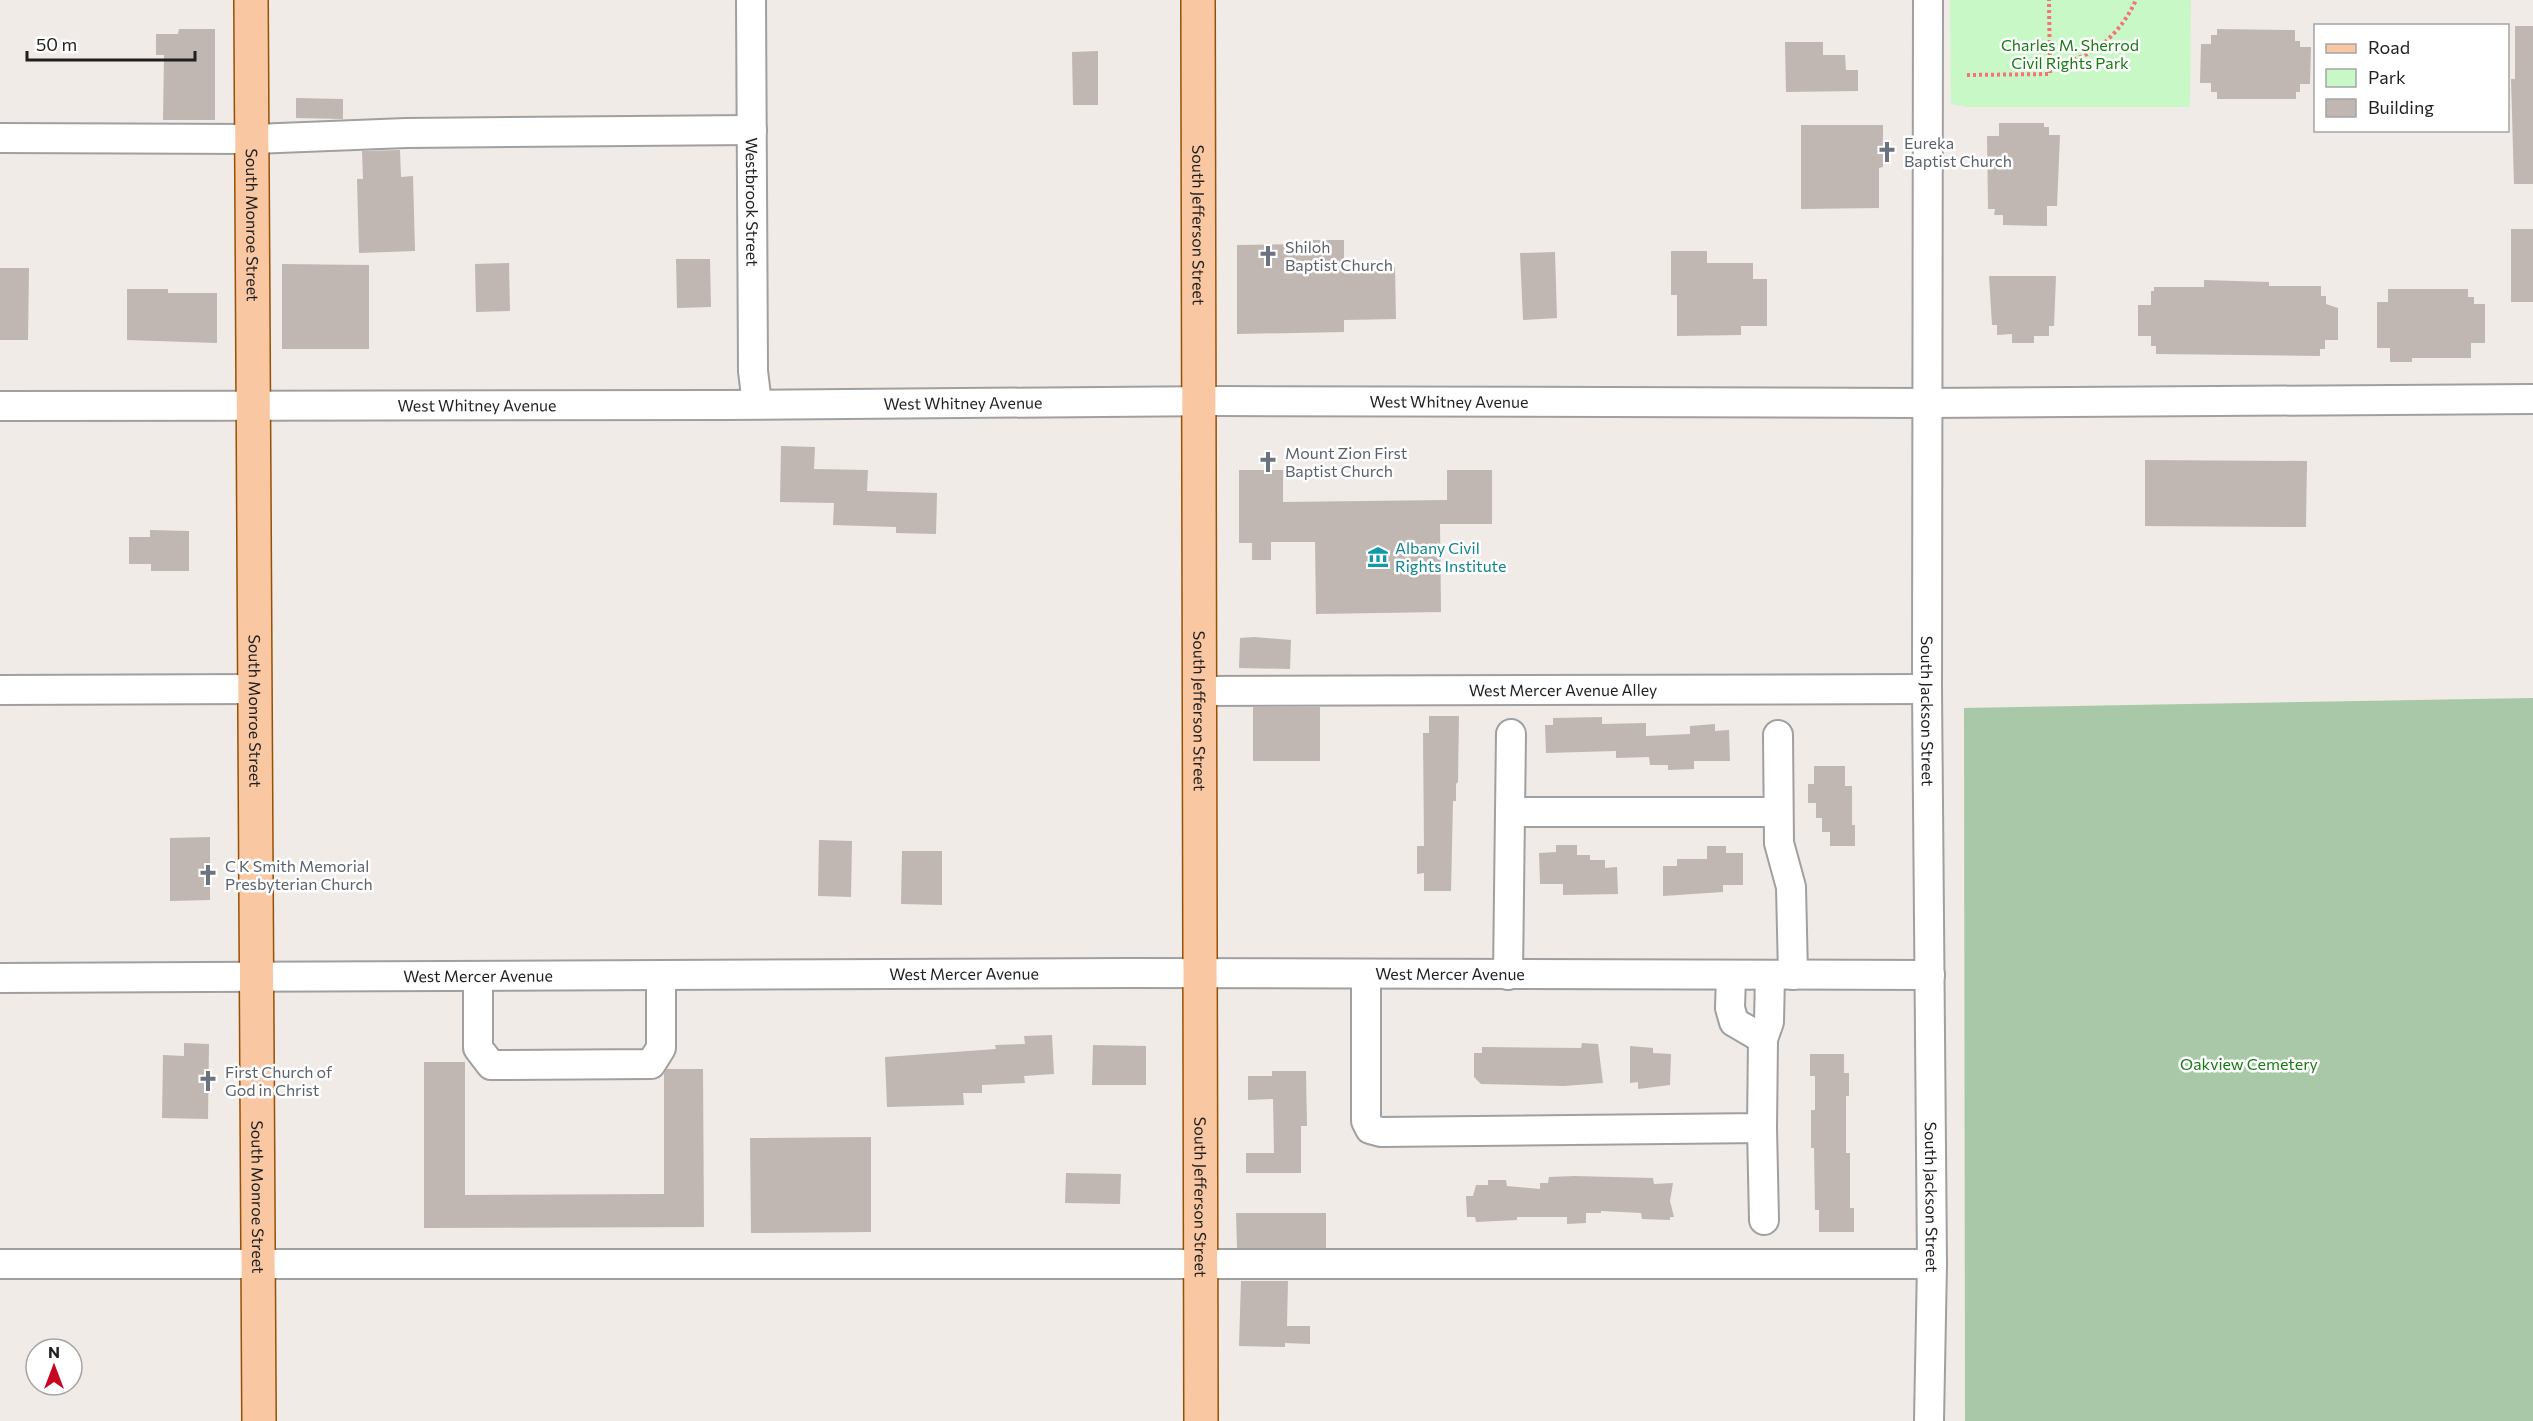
<svg xmlns="http://www.w3.org/2000/svg" width="2533" height="1421" viewBox="0 0 2533 1421" font-family="Commissioner,sans-serif">
<rect width="100%" height="100%" fill="#f0ebe6"/>
<!-- cemetery -->
<path fill="#a8c8a8" d="M2533 698V1421H1965L1964 708Z"/>
<!-- park -->
<path fill="#c8f8c5" d="M1950 0H2191L2190 107H1967L1951 104Z"/>
<!-- building -->
<path fill="#c0b6b2" d="M2515 26H2533V184H2514L2511 79H2515Z
M179 29H215V120H163L164 55H156V34H178Z
M2217 29 2295 30V41H2300V47H2311L2310 84H2300V92H2296V99H2217V92H2211V83H2200L2201 44H2211V35H2217Z
M1785 42H1823V55H1845L1846 70H1858V91L1786 92Z
M1098 51V105H1073L1072 52Z
M296 98 343 99V119L296 118Z
M1999 123H2044V127H2049V135H2060L2057 206H2047V226L2003 225V215H1994L1995 209H1988L1987 136H1999Z
M1801 125H1883V167L1879 168V208L1801 209Z
M400 150 401 177 413 176 415 251 359 253 357 179H363L362 151Z
M2511 229H2533V302H2511Z
M1305 240H1344V268L1395 267 1396 319 1344 320V332L1237 334V245L1305 244Z
M1671 251H1707V263H1753V279H1767V326H1741V335L1677 336V295H1671Z
M1555 252 1557 318 1523 320 1520 253Z
M676 259H710L711 307 677 308Z
M509 263 510 311 476 312 475 264Z
M282 264 369 265V349H282Z
M0 268H29L28 340H0Z
M1989 276H2056L2054 326H2049V336H2034V343H2012V334L1997 335V325H1992Z
M2204 280 2269 282V286H2321V296H2326V304L2338 308V340H2325V349H2320V356L2156 354V346H2151V336H2138V305H2151V291H2154V287H2204Z
M127 289H168V293H217V343L127 340Z
M2388 289H2468V297H2474V304H2485V343H2471V358H2412V362H2390V348H2377V302H2388Z
M781 446 815 447 814 469 868 470 867 491 937 493 936 534 896 533V527L833 525 834 503 780 502Z
M2145 460 2307 461 2306 527 2145 526Z
M1239 470H1283V502L1447 500V470H1492V524H1440L1441 612 1316 614 1315 542H1271V560H1252V543H1239Z
M150 530 189 531V571H151V564H129V537H150Z
M1254 637 1291 640 1290 669 1239 668 1240 638Z
M1253 707H1320V761H1253Z
M1429 716H1459L1458 782 1456 784V801H1453L1451 891H1424V873L1417 874V846H1424L1423 733H1429Z
M1602 717V724L1646 723V736L1690 734V726L1715 724V731L1729 730 1730 761H1694V769L1668 770V765H1650L1649 757 1616 758V751L1546 753 1545 725H1553V718Z
M1814 766H1845V786H1852V825H1855V846H1830V832H1822V818H1816V803H1808V784H1814Z
M210 837V900L170 901V838Z
M819 840 852 841 851 897 818 896Z
M1556 845H1577V855H1590V860H1605V868L1617 867 1618 894 1563 895V884H1540L1539 853 1556 852Z
M1707 846H1726V853H1743V885H1723V892L1663 896V866H1677V859H1707Z
M902 851H942V905L901 904Z
M1052 1035 1054 1074 1024 1076 1025 1083 982 1085V1093H963L964 1105 887 1107 885 1057 996 1049 995 1045 1025 1044 1024 1036Z
M184 1043 209 1044 208 1119 162 1118 163 1055 184 1056Z
M1582 1043 1598 1044 1603 1083 1564 1086 1481 1084 1474 1077V1053H1482V1047L1581 1048Z
M1093 1045 1146 1046V1085H1092Z
M1630 1046 1653 1048V1053L1671 1054 1670 1085 1638 1089V1082L1630 1083Z
M1810 1054H1844V1073H1849V1096H1846V1153H1850V1208H1854V1232H1819V1210H1815L1814 1148H1811V1110H1815V1076H1810Z
M424 1062H465V1195L664 1194V1073L667 1069H703L704 1227 424 1228Z
M1272 1071H1306L1307 1126H1301V1173H1246V1153H1274L1273 1099 1248 1100V1076H1272Z
M871 1137V1232L751 1233 750 1138Z
M1066 1173 1121 1174 1120 1204 1065 1203Z
M1574 1176 1653 1178 1654 1184 1673 1183 1670 1201 1674 1217H1670V1220L1642 1219 1641 1213 1601 1211V1213H1586V1223L1567 1224V1217H1517V1220L1476 1222 1475 1217H1467L1466 1196H1473L1476 1185H1488V1180H1506L1507 1186 1540 1189V1183H1548L1549 1177Z
M1236 1213H1326V1248H1237Z
M1241 1281H1288L1287 1326H1310V1344L1285 1343V1347L1239 1346Z"/>
<g fill="none" stroke-linecap="round" stroke-linejoin="round">
<defs>
<g id="minor">
<path id="s1" d="M751 0 753 371 757 404"/>
<path id="s2" d="M1928 0 1927 689 1932 1264 1929 1421"/>
<path d="M0 138 252 139 406 133 752 130"/>
<path id="s3" d="M0 406 722 405 1219 401 1927 403 2533 399"/>
<path d="M0 690 255 689"/>
<path id="s4" d="M1199 691 1927 689"/>
<path d="M1511 734 1510 812H1778"/>
<path d="M1778 735 1779 843 1791 887 1793 975"/>
<path d="M1366 975V1121L1370 1129 1381 1132 1762 1128 1763 1039 1769 1022 1770 975"/>
<path d="M1508 975 1510 812"/>
<path d="M1731 975 1730 1008 1734 1022 1763 1039"/>
<path d="M478 976V1048L491 1065 651 1064 661 1048V976"/>
<path id="s5" d="M0 978 1128 973 1930 975"/>
<path d="M1762 1128 1764 1220"/>
<path d="M0 1264H1932"/>
</g>
<g id="major">
<path id="s6" d="M251 0 259 1421"/>
<path id="s7" d="M1198 0 1201 1421"/>
</g>
</defs>
<!-- minor casing -->
<use href="#minor" stroke="#a0a0a0" stroke-width="32"/>
<!-- major casing -->
<use href="#major" stroke="#955105" stroke-width="36"/>
<!-- path -->
<path stroke="#f57277" stroke-width="4" stroke-dasharray="3 3" stroke-linecap="butt" d="M2050 64C2090 62 2120 35 2136 0
M1967 75 2050 74 2049 0"/>
<!-- minor -->
<use href="#minor" stroke="#fff" stroke-width="28"/>
<!-- major -->
<use href="#major" stroke="#f9c7a2" stroke-width="33"/>
</g>
<!-- icons -->
<defs>
<symbol id="church-bare" viewBox="-9 -9 18 18"><path d="M-1.2-6h2.4v3.5h3.3v2.4h-3.3V6h-2.4V-.1h-3.3v-2.4h3.3Z" fill="#6b7280" stroke="#fff" stroke-width="2.5" paint-order="stroke"/></symbol>
<symbol id="museum-bare" viewBox="-9 -9 18 18"><path d="M0-6L6-3V-2H-6V-3ZM-5-1h2V3h-2ZM-1-1h2V3h-2ZM3-1h2V3H3ZM-6 4H6V6H-6Z" fill="#0f9aa8" stroke="#fff" stroke-width="2.5" paint-order="stroke"/></symbol>
</defs>
<g fill-rule="evenodd">
<use href="#church-bare" x="1872" y="137" width="30" height="30"/>
<use href="#church-bare" x="1253" y="241" width="30" height="30"/>
<use href="#church-bare" x="1253" y="447" width="30" height="30"/>
<use href="#museum-bare" x="1363" y="542" width="30" height="30"/>
<use href="#church-bare" x="193" y="860" width="30" height="30"/>
<use href="#church-bare" x="193" y="1066" width="30" height="30"/>
</g>
<g text-anchor="middle" stroke-width="5" stroke-linejoin="round" paint-order="stroke">
<!-- park labels -->
<g font-size="16" fill="#167b10" stroke="#fff">
<text x="2070" y="51">Charles M. Sherrod<tspan x="2070" dy="18">Civil Rights Park</tspan></text>
<text x="2249" y="1070">Oakview Cemetery</text>
</g>
<!-- worship labels -->
<g font-size="16" fill="#5b616d" stroke="#fff" text-anchor="start">
<text x="1904" y="149">Eureka<tspan x="1904" dy="18">Baptist Church</tspan></text>
<text x="1285" y="253">Shiloh<tspan x="1285" dy="18">Baptist Church</tspan></text>
<text x="1285" y="459">Mount Zion First<tspan x="1285" dy="18">Baptist Church</tspan></text>
<text x="225" y="872">C K Smith Memorial<tspan x="225" dy="18">Presbyterian Church</tspan></text>
<text x="225" y="1078">First Church of<tspan x="225" dy="18">God in Christ</tspan></text>
</g>
<!-- street labels -->
<g font-size="16" fill="#1f1f1f" stroke="#fff">
<text dy="6" stroke="none"><textPath href="#s1" startOffset="202">Westbrook Street</textPath></text>
<text dy="6" stroke="none"><textPath href="#s6" startOffset="225">South Monroe Street</textPath></text>
<text dy="6" stroke="none"><textPath href="#s7" startOffset="225">South Jefferson Street</textPath></text>
<text dy="6" stroke="none"><textPath href="#s3" startOffset="1449">West Whitney Avenue</textPath></text>
<text dy="6" stroke="none"><textPath href="#s3" startOffset="963">West Whitney Avenue</textPath></text>
<text dy="6" stroke="none"><textPath href="#s3" startOffset="477">West Whitney Avenue</textPath></text>
<text dy="6" stroke="none"><textPath href="#s4" startOffset="364">West Mercer Avenue Alley</textPath></text>
<text dy="6" stroke="none"><textPath href="#s6" startOffset="711">South Monroe Street</textPath></text>
<text dy="6" stroke="none"><textPath href="#s7" startOffset="711">South Jefferson Street</textPath></text>
<text dy="6" stroke="none"><textPath href="#s2" startOffset="711">South Jackson Street</textPath></text>
<text dy="6" stroke="none"><textPath href="#s5" startOffset="964">West Mercer Avenue</textPath></text>
<text dy="6" stroke="none"><textPath href="#s5" startOffset="1450">West Mercer Avenue</textPath></text>
<text dy="6" stroke="none"><textPath href="#s5" startOffset="478">West Mercer Avenue</textPath></text>
<text dy="6" stroke="none"><textPath href="#s6" startOffset="1197">South Monroe Street</textPath></text>
<text dy="6" stroke="none"><textPath href="#s7" startOffset="1197">South Jefferson Street</textPath></text>
<text dy="6" stroke="none"><textPath href="#s2" startOffset="1197">South Jackson Street</textPath></text>
</g>
<!-- culture labels -->
<g font-size="16" fill="#0d838f" stroke="#fff" text-anchor="start">
<text x="1395" y="554">Albany Civil<tspan x="1395" dy="18">Rights Institute</tspan></text>
</g>
</g>
<!-- legend -->
<rect x="2314" y="24" width="195" height="108" fill="#ffffff" stroke="#a5a5a5" stroke-width="1.5"/>
<rect x="2326" y="44" width="30" height="9" fill="#f9c7a2" stroke="#a5a5a5" stroke-width="1.5"/>
<text x="2368" y="54" font-size="18" fill="#1f1f1f">Road</text>
<rect x="2326" y="69" width="30" height="18" fill="#c8f8c5" stroke="#a5a5a5" stroke-width="1.5"/>
<text x="2368" y="84" font-size="18" fill="#1f1f1f">Park</text>
<rect x="2326" y="99" width="30" height="18" fill="#c0b6b2" stroke="#a5a5a5" stroke-width="1.5"/>
<text x="2368" y="114" font-size="18" fill="#1f1f1f">Building</text>
<!-- north arrow -->
<g transform="translate(54 1367)"><circle r="28" fill="#ffffff" stroke="#a5a5a5" stroke-width="1.5"/>
<path d="M0-4.5L10 22L0 15L-10 22Z" fill="#c80723"/>
<text y="-9" font-size="16" font-weight="bold" text-anchor="middle" fill="#1f1f1f">N</text>
</g>
<!-- scale -->
<path d="M27 51v9h168v-9" fill="none" stroke="#1f1f1f" stroke-width="3"/>
<text x="36" y="51" font-size="18" fill="#1f1f1f" stroke="#ffffff" stroke-width="4.5" paint-order="stroke">50 m</text>
</svg>
